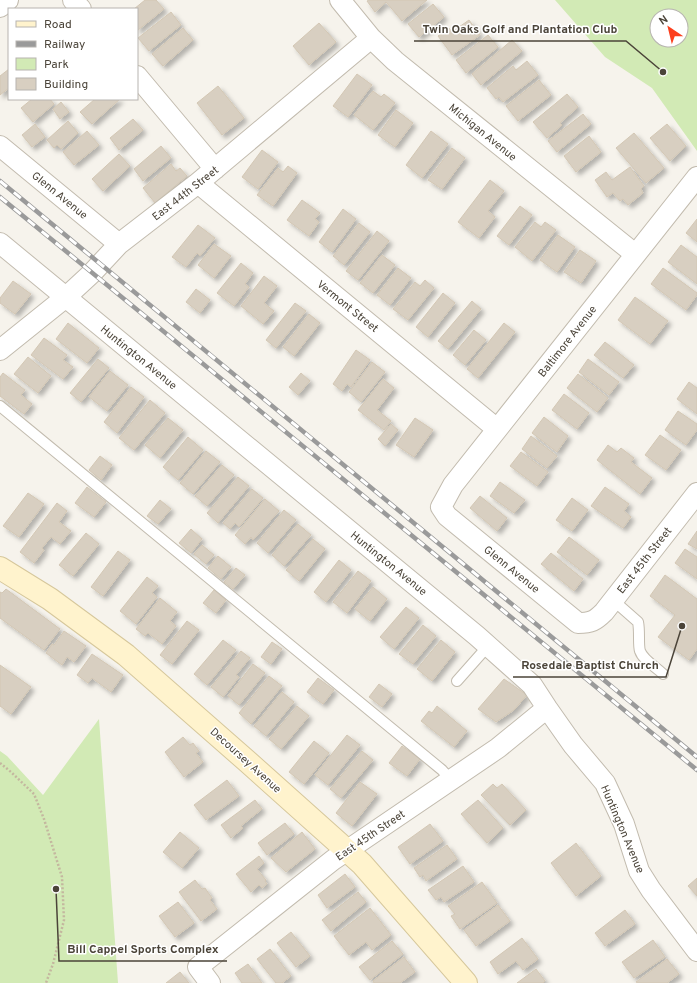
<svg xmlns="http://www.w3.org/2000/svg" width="697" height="983" viewBox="0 0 697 983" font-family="Overpass,sans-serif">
<defs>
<filter id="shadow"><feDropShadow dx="3.5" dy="3.5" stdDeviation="2" flood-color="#0004"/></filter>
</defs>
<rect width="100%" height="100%" fill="#f6f3ec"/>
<!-- green -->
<path fill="#d2eab5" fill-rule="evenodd" d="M555 0H697V151L652 88 605 57ZM657 16H681V40H657Z
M99 719 118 983H0V751L7 756 43 795Z"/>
<!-- building -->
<path fill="#d8cfc1" stroke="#d3c7b4" filter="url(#shadow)" d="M145 0H156L164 9 137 31V9H134Z
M369 0H427L402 21 386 2 375 12 367 1Z
M433 4 444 17 419 37 408 24Z
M171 12 181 25 149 51 138 38Z
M469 20 480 35 452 55 438 36 449 28 452 32Z
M319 23 336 42 309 65 293 46Z
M183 28 193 40 163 66 152 54Z
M488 35 498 47 466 73 456 60Z
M512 40 522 51 481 85 472 74Z
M527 61 538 75 503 102 499 97 496 99 487 88 513 66 516 70Z
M9 69V88L0 95V76Z
M357 74 372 85 348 117 333 106Z
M539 80 551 95 518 121 506 106Z
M218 86 244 118 222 135 197 103Z
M373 91 381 97 384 94 395 103 373 130 354 115Z
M567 94 578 107 560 123 562 125 547 138 533 122Z
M32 99H50L54 104 33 122 21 108Z
M95 99H120L92 124 80 112Z
M61 102 69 112 60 119 53 109Z
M396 110 413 123 395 147 378 135Z
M583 114 591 124 557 152 548 141Z
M133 119 143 130 119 150 110 138Z
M68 121 78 133 61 149 57 145 54 148 47 140Z
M35 124 45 137 32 147 22 135Z
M667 124 686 146 670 161 650 138Z
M87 131 99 145 74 165 63 152Z
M431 131 448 144 422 178 406 165Z
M634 133 664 168 646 183 616 148Z
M589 136 601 152 576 172 564 156Z
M161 146 171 158 143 181 134 169Z
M452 148 465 158 442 189 428 180Z
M262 150 278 162 258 189 242 177Z
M119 154 130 166 103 191 92 179Z
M171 164 176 171 180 168 187 176 155 203 143 188Z
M288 166 297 173 273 206 257 195 278 168 283 172Z
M630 167 644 186 641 189 643 193 628 205 623 199 620 201 613 193 607 197 595 180 606 172 612 180Z
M490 180 504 191 488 211 495 217 479 238 458 222Z
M302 200 320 213 315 219 319 222 309 236 287 220Z
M520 206 532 215 509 245 497 236Z
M343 209 356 219 332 252 319 242Z
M697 219V242L686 233Z
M535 222 541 227 545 222 556 230 532 261 515 247Z
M359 223 370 232 344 265 333 256Z
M198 225 215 238 200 256 197 253 186 267 172 257Z
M377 231 389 241 358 280 346 271Z
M558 235 575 247 557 272 540 260Z
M214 244 231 256 214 278 198 265Z
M681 245 697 257V284L668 262Z
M580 250 596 261 581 283 564 272Z
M382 255 395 265 373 293 360 283Z
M241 263 253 273 245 284 249 287 234 306 217 293Z
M398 268 411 278 390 305 377 295Z
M663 268 697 293V295L686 310 651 284Z
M264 276 277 286 264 303 274 311 263 324 241 306Z
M425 280 434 288 408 320 393 309 415 282 420 286Z
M13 281 31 294 15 314 0 303V298Z
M196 289 210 300 200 313 186 302Z
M443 293 455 303 428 337 416 327Z
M635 297 668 321 650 344 618 320Z
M472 301 481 309 448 349 438 341Z
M295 303 306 311 276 348 266 340Z
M309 314 320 323 294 356 283 347Z
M68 323 99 348 87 363 56 339Z
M504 323 515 332 478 378 467 369Z
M474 330 486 340 465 365 453 355Z
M44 338 67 355 63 360 73 367 63 379 31 355Z
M605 342 634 365 623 378 594 355Z
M356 350 370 360 351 387 347 384 342 391 333 384Z
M28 357 51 376 38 393 14 374Z
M98 359 109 368 81 402 70 393Z
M588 359 619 382 609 395 579 372Z
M372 362 385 372 361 402 349 392Z
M110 371 128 385 107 411 89 397Z
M3 373 25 390 21 395 32 404 24 414 0 396V377Z
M301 373 310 381 298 395 289 387Z
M578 374 608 398 597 412 567 388Z
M383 379 394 388 377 410 391 421 384 430 358 410Z
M689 382 697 388V414L677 399Z
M131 387 144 397 117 433 104 422Z
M564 394 589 413 577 429 552 410Z
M150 400 165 413 134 450 119 438Z
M678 411 697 424V430L686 445 665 430Z
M544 417 568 436 557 452 532 433Z
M168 418 183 430 160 458 145 445Z
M415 418 433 430 414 457 396 445Z
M391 424 398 430 385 446 378 439Z
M660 435 681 450 666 470 645 455Z
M531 436 557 456 547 468 522 449Z
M188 437 203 450 178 480 163 467Z
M608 445 617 452 621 448 634 458 631 462 652 478 640 494 597 460Z
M206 451 220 462 193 494 180 483Z
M521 452 548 472 537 486 510 466Z
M100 456 112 465 101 480 89 470Z
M222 465 234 475 207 506 195 496Z
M238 477 249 486 218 523 207 513Z
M500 482 525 500 514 513 490 496Z
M87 487 106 502 94 517 75 503Z
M605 487 629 504 624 511 631 517 623 528 591 506Z
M252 489 263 498 239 527 235 523 230 529 223 523Z
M28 493 44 504 19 537 3 526Z
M480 496 507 518 497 531 470 508Z
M572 498 588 510 572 531 556 520Z
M265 499 279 511 253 540 251 537 245 544 235 535Z
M160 500 171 509 158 524 147 516Z
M57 503 67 511 59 522 71 531 60 544 51 537 42 548 44 550 34 563 20 552Z
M284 510 296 520 268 553 257 543Z
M298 524 311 535 284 566 272 555Z
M191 529 202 539 191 553 179 543Z
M697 531V549L688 544Z
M86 533 99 544 73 576 59 565Z
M569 537 599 560 587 575 557 552Z
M313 539 325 549 299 581 286 570Z
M202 545 214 555 206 564 194 554Z
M685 549 697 557V579L675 563Z
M118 551 130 560 103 596 91 587Z
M551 553 583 579 574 591 541 564Z
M218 556 231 567 221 579 208 568Z
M339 560 351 570 326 602 314 592Z
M236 568 245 575 233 589 224 582Z
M358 571 371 581 347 613 333 602Z
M665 575 697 599V649L689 660 658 637 675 615 650 596Z
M147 577 158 586 152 593 157 597 136 624 120 611Z
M373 587 387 599 370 621 355 609Z
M6 589 60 629 44 650 0 618V592L2 593Z
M214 590 226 600 216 613 203 603Z
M160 598 177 612 170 621 176 626 162 644 148 633 145 636 136 629Z
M406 607 419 618 394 649 380 637Z
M187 621 199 630 172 664 160 655Z
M423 625 436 636 413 664 399 654Z
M64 631 86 646 74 662 67 657 62 665 46 653 52 644 54 645Z
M223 640 236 650 207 685 194 674Z
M441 640 455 652 432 681 417 669Z
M272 642 282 649 271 664 261 657Z
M241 651 250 658 236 675 239 677 223 697 211 687Z
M92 654 123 675 111 692 92 678 88 683 77 675Z
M253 664 265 673 239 705 228 696Z
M0 665 31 687 11 714 0 706Z
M269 676 282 686 251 724 239 713Z
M318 678 334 690 323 704 307 692Z
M504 679 527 695 514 710 496 722 478 709Z
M379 684 392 694 382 707 369 697Z
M282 692 294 702 266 736 254 726Z
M297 706 309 716 281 749 269 739Z
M437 706 467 731 454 747 421 721 429 711 432 713Z
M347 735 360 745 328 785 315 775Z
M183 737 190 745 193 743 199 751 196 753 203 762 184 777 165 752Z
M314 741 329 753 304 784 289 772Z
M402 746 420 759 407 776 389 763Z
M362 751 373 760 341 798 330 789Z
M227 780 239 796 206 820 194 805Z
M360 782 377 794 352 826 336 813Z
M493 784 497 788 502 784 526 810 510 825 481 795Z
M255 800 262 809 241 826 243 828 231 838 221 825Z
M478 800 503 828 487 843 461 814Z
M285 823 294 834 267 855 258 843Z
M430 824 443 841 410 864 398 847Z
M180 832 199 848 182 868 163 852Z
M302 832 315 849 286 872 271 858Z
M576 843 601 876 576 896 551 863Z
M447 845 457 859 426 881 423 875 420 877 414 868Z
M259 856 264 863 257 869 266 880 265 881 267 884 262 888 259 885 251 892 236 874Z
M463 866 474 882 444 902 441 897 436 900 428 890Z
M345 874 355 887 327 908 318 895Z
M697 878V896L688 886Z
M195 880 202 889 205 888 212 898 210 900 217 909 201 921 179 892Z
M482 882 497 903 460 929 451 916 455 914 448 906Z
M358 892 366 902 331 931 322 920Z
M178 902 194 923 175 937 159 916Z
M498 905 510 921 476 946 464 930Z
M370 908 391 935 372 950 366 942 349 955 334 936Z
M625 910 635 924 605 946 595 933Z
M291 932 310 956 296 967 277 943Z
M522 938 538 959 523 970 516 961 498 974 490 962Z
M653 940 665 957 634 978 622 962Z
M392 941 403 954 370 980 359 967Z
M270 949 291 976 282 983H276L257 959Z
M404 957 415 972 400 983H374L373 981Z
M667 959 679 974 667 983H638L636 982Z
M248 964 262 983H242L235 973Z
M536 969 545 981 543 983H517Z
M180 972 189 983H166Z"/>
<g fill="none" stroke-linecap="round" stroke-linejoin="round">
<defs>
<path id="service" d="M0 406 442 770 451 780
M613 600 638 622C640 631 638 645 640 651 643 660 656 667 663 674
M457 681 488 646"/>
<path id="minor" d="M73 0 81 9
M340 0 371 38 395 61 635 254
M0 7 8 0
M137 76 215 169
M0 146 119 244
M697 177 453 485 441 507 447 516 578 623C591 623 595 621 604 612L697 493
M198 183 497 429
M0 243 477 636 532 685 547 708 573 745 605 783 624 824 639 871 651 890 697 951
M0 350 66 297 92 273 119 244 198 183 371 38
M210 983 198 967 333 860 498 748 547 708"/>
<path id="secondary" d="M0 568 50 599 126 655 248 762 362 864 466 983"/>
</defs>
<!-- service casing -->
<use href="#service" stroke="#c2bbae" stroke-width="12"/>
<!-- minor casing -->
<use href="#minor" stroke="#c2bbae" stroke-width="22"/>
<!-- secondary casing -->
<use href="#secondary" stroke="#d6c79b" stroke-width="24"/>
<!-- path -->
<path stroke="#c4b79f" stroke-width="2.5" stroke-dasharray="2 2" stroke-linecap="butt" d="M0 763 11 772 34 794 44 819 62 877 64 920 53 964 46 983"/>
<!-- service -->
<use href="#service" stroke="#fff" stroke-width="10"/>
<!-- minor -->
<use href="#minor" stroke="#fff" stroke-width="20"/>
<!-- secondary -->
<use href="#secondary" stroke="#fff3cd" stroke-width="22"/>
<defs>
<path id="rail" d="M0 181 697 757
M0 197 697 770"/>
</defs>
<!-- rail casing -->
<use href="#rail" stroke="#9a9a9a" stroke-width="4.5"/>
<!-- rail -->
<use href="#rail" stroke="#fff" stroke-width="3" stroke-dasharray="9" stroke-linecap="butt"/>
</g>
<g text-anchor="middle" stroke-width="3" stroke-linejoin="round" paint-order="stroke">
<!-- street labels -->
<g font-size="11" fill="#4b4439" stroke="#fff">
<text transform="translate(483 132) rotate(39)" y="4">Michigan Avenue</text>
<text transform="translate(185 193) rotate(-38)" y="4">East 44th Street</text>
<text transform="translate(60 195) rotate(39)" y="4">Glenn Avenue</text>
<text transform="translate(348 306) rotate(39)" y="4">Vermont Street</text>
<text transform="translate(567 341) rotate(-52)" y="4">Baltimore Avenue</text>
<text transform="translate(139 357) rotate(39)" y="4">Huntington Avenue</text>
<text transform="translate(644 560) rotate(-52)" y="4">East 45th Street</text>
<text transform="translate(389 563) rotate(39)" y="4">Huntington Avenue</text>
<text transform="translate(512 569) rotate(39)" y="4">Glenn Avenue</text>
<text transform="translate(246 760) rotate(42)" y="4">Decoursey Avenue</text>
<text transform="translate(623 829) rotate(67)" y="4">Huntington Avenue</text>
<text transform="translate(370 835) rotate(-34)" y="4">East 45th Street</text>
</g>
</g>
<!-- callouts -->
<path fill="none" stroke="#4b4439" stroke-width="1.5" d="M663 72L626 41H414M682 626L666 677H513M56 889L59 961H227"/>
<g fill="#4b4439" stroke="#fff" stroke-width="1.5">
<circle cx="663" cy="72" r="4"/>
<circle cx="682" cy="626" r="4"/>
<circle cx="56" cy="889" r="4"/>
</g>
<g font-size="12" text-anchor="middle" font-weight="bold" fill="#4b4439" stroke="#fff" stroke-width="3" stroke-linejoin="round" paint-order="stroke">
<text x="520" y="33">Twin Oaks Golf and Plantation Club</text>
<text x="590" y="669">Rosedale Baptist Church</text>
<text x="143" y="953">Bill Cappel Sports Complex</text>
</g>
<!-- legend -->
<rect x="8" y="8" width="130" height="92" fill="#ffffff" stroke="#b7b4b0"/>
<rect x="16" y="21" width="20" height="6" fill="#fff3cd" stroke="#b7b4b0"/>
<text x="44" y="28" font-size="12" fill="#4b4439">Road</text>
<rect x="16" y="41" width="20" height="6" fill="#9a9a9a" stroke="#b7b4b0"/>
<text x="44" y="48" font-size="12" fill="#4b4439">Railway</text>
<rect x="16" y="58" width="20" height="12" fill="#d2eab5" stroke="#b7b4b0"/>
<text x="44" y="68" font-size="12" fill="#4b4439">Park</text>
<rect x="16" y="78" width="20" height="12" fill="#d8cfc1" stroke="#b7b4b0"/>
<text x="44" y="88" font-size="12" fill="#4b4439">Building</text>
<!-- north arrow -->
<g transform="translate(669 28) rotate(325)"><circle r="19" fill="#ffffff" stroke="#b7b4b0"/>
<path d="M0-3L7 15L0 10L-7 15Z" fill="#fc3f1d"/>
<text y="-6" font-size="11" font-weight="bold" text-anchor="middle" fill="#4b4439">N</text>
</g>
</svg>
